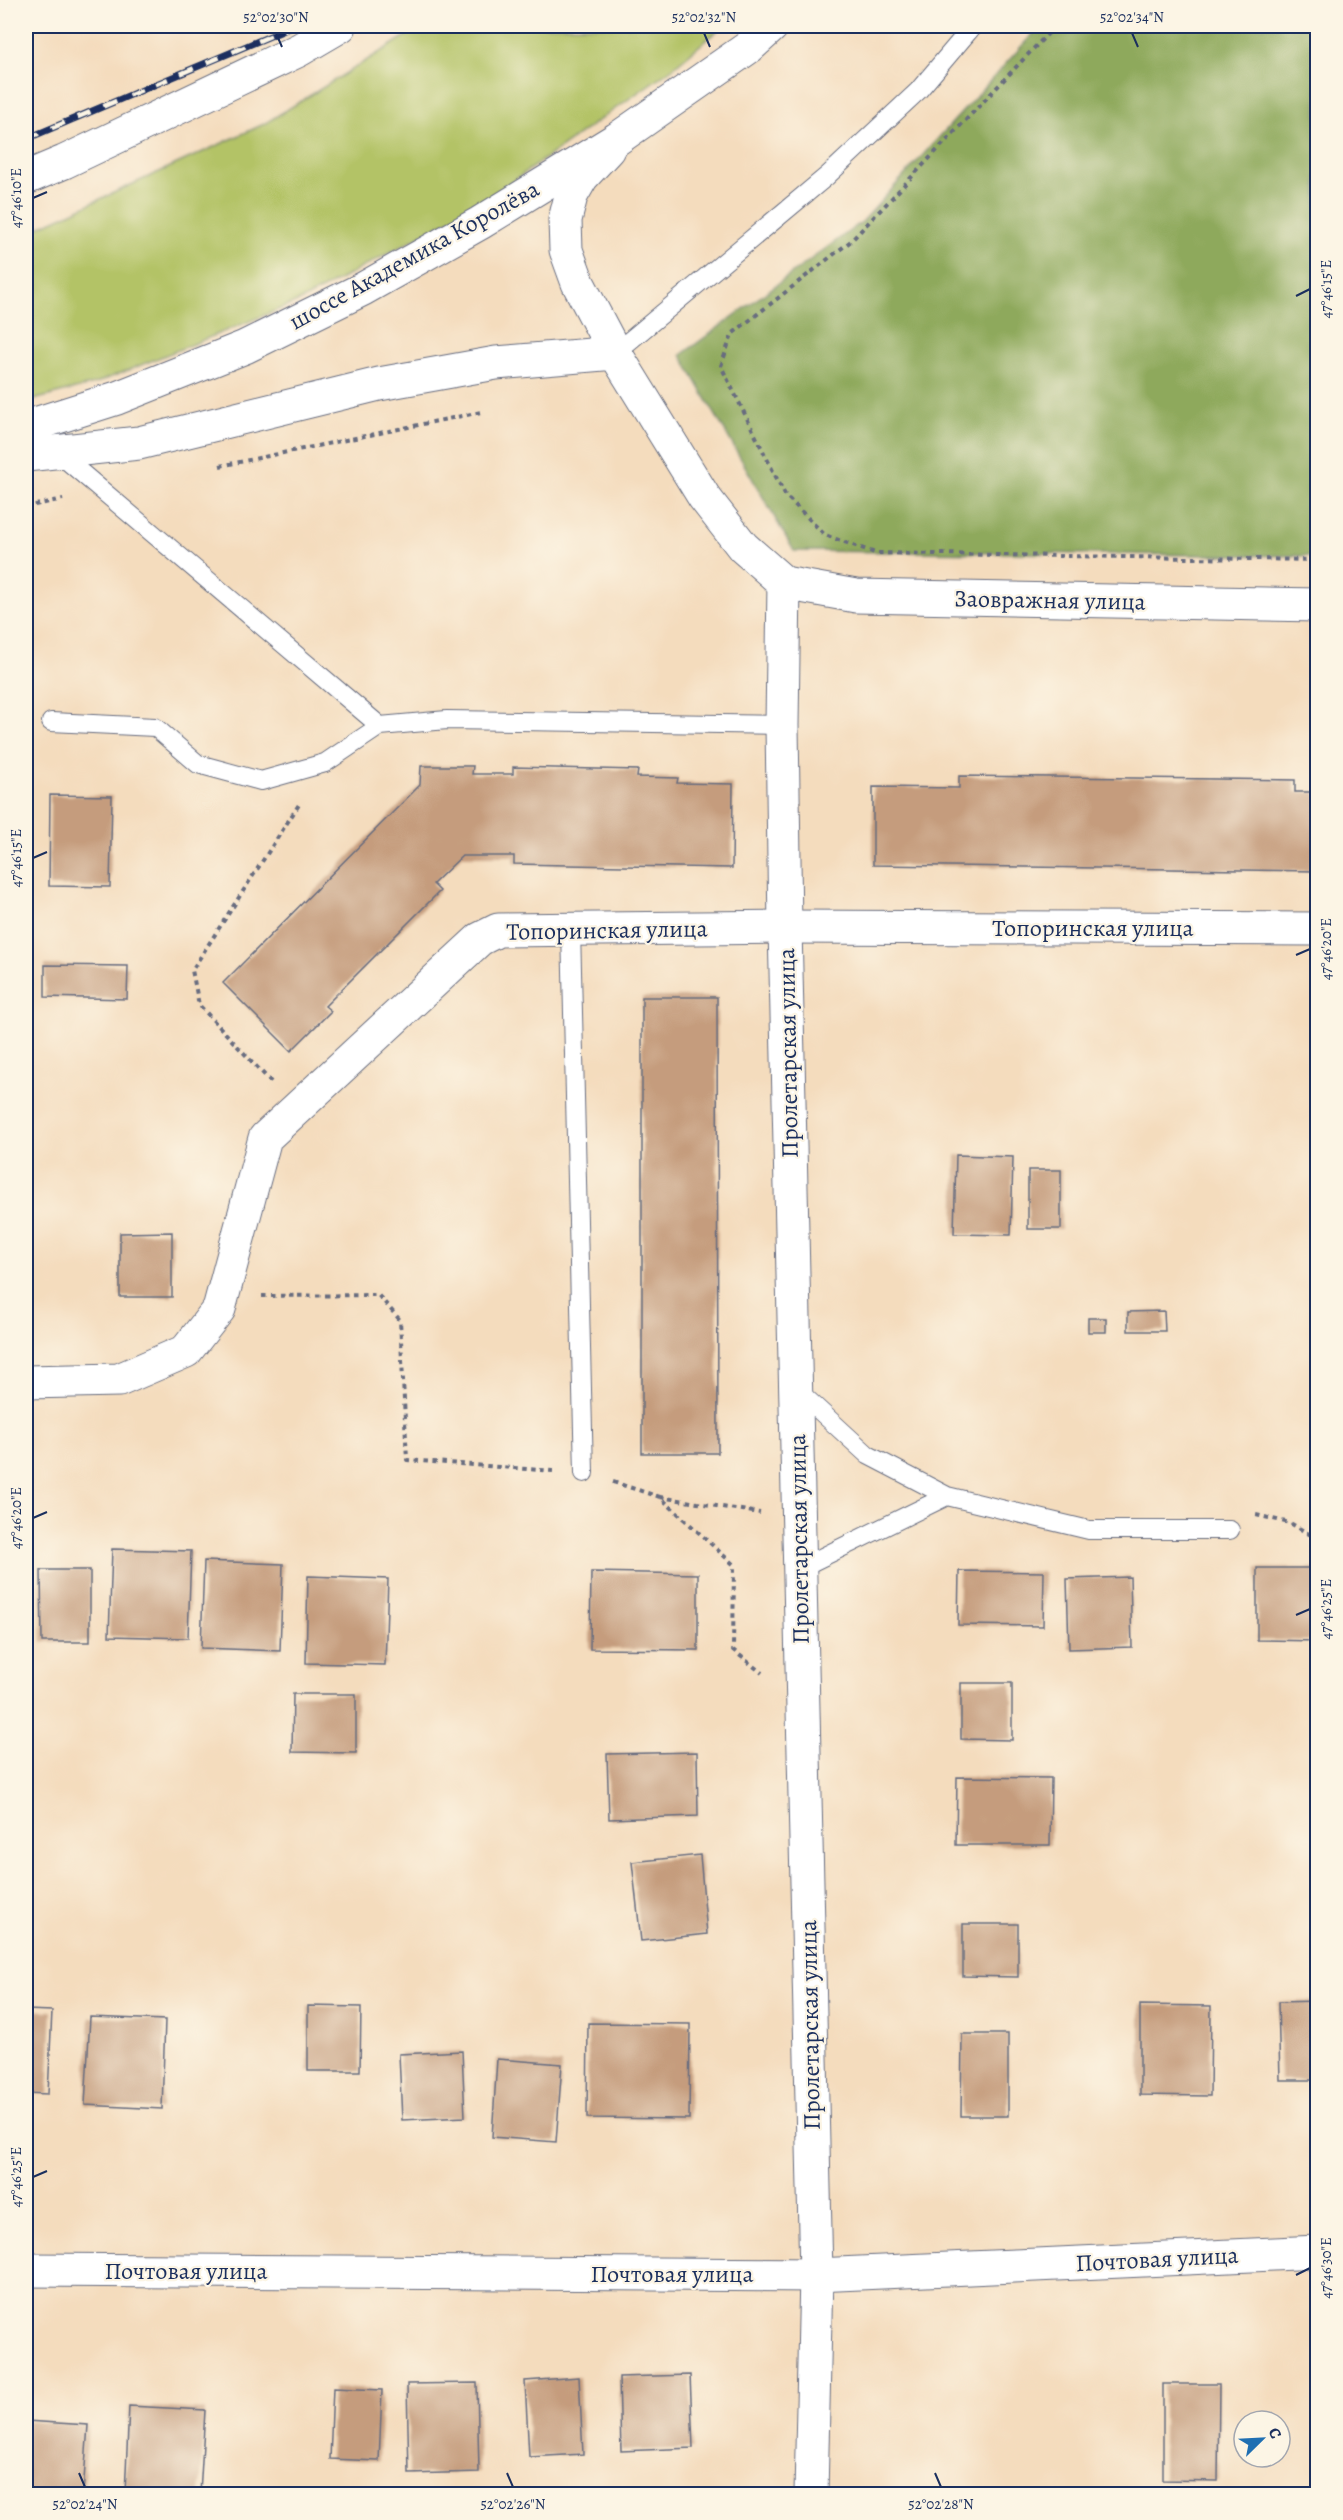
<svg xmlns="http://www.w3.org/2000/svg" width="1343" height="2520" viewBox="0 0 1343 2520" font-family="Alegreya,serif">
<rect width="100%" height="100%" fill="#fcf5e5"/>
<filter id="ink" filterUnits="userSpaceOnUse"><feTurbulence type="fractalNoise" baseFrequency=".0167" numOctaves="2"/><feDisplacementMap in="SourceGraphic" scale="12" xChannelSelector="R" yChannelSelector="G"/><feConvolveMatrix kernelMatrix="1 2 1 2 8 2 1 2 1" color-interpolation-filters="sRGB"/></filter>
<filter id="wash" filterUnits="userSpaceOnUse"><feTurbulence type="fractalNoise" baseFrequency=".008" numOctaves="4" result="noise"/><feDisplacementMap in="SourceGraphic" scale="24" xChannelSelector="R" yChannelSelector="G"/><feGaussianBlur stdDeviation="1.35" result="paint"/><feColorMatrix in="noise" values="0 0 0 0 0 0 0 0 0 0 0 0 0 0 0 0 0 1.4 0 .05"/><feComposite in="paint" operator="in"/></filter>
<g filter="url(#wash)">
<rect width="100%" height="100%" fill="#f4dcbd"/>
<!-- green -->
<path fill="#b3c366" stroke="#677962" stroke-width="1.5" d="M422 26H723L674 67 485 201 302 300 94 384 26 402V233L264 124Z"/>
<!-- forest -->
<path fill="#8ea95b" stroke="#546c5c" stroke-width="1.5" d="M1040 26H1317V556L794 551 681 355 863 221Z"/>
<g id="blocks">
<!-- building -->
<path fill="#c59c7d" d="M421 766H473L472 774H513V767L638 770 637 777 678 778 677 783 733 784 732 868 514 864V856H462L433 884 440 891 325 1006 331 1011 291 1051 223 983 420 785Z
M959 776 1295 780V792H1318V871L873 865V787L959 788Z
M50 795 112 796 110 887 49 886Z
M45 965 128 966 127 999 45 997Z
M642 997H717L718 1453H642Z
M956 1155 1013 1157 1011 1235 954 1234Z
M1028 1170H1061V1229H1028Z
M172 1232V1297H120V1233Z
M1164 1311 1165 1331H1128V1312Z
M1088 1318H1106V1332H1088Z
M112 1549 191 1551 188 1638 109 1636Z
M204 1561 283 1564 280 1651 201 1648Z
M1257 1568H1318V1641L1257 1640Z
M41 1570H90V1642H42Z
M959 1571 1044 1572 1043 1626 958 1625Z
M591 1572 698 1574V1650L590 1649Z
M308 1576 388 1579 385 1665 306 1663Z
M1130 1577 1132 1647 1069 1649 1067 1579Z
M961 1683H1012V1740L961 1739Z
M293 1694H356V1753L292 1752Z
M697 1752 698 1816 609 1819 607 1754Z
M957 1777 1051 1778 1050 1845H956Z
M700 1855 707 1934 641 1941 632 1862Z
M963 1924H1018V1977L963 1976Z
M1318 2001V2080H1280L1278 2002Z
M1140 2005 1211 2006 1210 2096 1140 2095Z
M308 2006 361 2007 360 2071H308Z
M26 2010 52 2011 48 2094 26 2093Z
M90 2017 165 2020 162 2109 85 2105Z
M588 2023 690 2024 689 2119 587 2118Z
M962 2034H1008V2116H961Z
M462 2051 465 2117 402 2120 399 2054Z
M497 2059 562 2064 556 2142 492 2137Z
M690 2375 693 2448 621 2451 619 2377Z
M579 2377 583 2454 529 2457 525 2381Z
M477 2383 479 2472 409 2474 407 2384Z
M1163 2384H1219L1218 2481 1163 2480Z
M333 2388 382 2390 379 2461 330 2459Z
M129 2406 205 2410 200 2494H125Z
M26 2421 88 2425 83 2494H26Z"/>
</g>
</g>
<g filter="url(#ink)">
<use href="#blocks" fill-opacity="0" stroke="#676c7f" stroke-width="1.5"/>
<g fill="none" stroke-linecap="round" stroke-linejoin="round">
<defs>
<path id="service" d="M615 353 827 176 918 91 973 26
M58 453 380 726
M51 722 155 727 198 764 261 781 325 763 380 726 447 720 782 725
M571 929 584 1473
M796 1389 868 1455 947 1496 800 1568
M947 1496 1089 1530H1230"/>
<path id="minor" d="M26 1382 119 1380 186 1351 219 1309 265 1138 480 939 498 930 785 927 1318 929
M26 2270 816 2275 1318 2252"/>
<path id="tertiary" d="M784 583 782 725 785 927 816 2275 811 2494"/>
<path id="secondary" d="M608 149 582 177 571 196 565 220 566 250 578 283 615 353 704 497 743 547 784 583 856 596 1318 605
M26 455 139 443 379 384 496 363 615 353"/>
<path id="trunk" d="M26 178 64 162 299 50 340 26
M26 427 117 398 245 347 363 289 480 223 617 139 749 47 772 26"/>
</defs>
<!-- service casing -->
<use href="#service" stroke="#676c7f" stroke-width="20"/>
<!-- minor casing -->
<use href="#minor" stroke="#676c7f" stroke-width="35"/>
<!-- tertiary casing -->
<use href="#tertiary" stroke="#676c7f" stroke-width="35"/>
<!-- secondary casing -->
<use href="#secondary" stroke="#676c7f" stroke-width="35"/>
<!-- trunk casing -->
<use href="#trunk" stroke="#676c7f" stroke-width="35"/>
<!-- path -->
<path stroke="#676c7f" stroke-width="4" stroke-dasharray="4.5 4.5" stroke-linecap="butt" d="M1055 26 851 241 732 334 721 366 785 495 825 535 875 553 1318 560
M220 466 481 412
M26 507 63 499
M271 1082 199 1005 192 970 300 803
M262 1296 378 1295 400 1320 407 1460 553 1471
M613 1482 660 1497 734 1565 733 1650 762 1673
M660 1497 760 1513
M1256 1515 1290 1523 1318 1539"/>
<!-- service -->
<use href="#service" stroke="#fff" stroke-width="18"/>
<!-- minor -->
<use href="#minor" stroke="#fff" stroke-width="33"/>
<!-- tertiary -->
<use href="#tertiary" stroke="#fff" stroke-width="33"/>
<!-- secondary -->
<use href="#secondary" stroke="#fff" stroke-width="33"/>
<!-- trunk -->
<use href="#trunk" stroke="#fff" stroke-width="33"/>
<defs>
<path id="rail" d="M26 139 294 26"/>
</defs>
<!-- rail casing -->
<use href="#rail" stroke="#1b2f5e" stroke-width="7"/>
<!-- rail -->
<use href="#rail" stroke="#fcf5e5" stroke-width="4.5" stroke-dasharray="14" stroke-linecap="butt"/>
</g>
</g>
<!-- ticks -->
<path fill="none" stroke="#1b2f5e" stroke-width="2" d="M276 33 282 47M704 33 710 47M1132 33 1138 47M33 198 47 192M1296 296 1310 289M33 858 47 852M1296 955 1310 949M33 1518 47 1512M1296 1615 1310 1609M33 2177 47 2171M1296 2275 1310 2268M79 2473 85 2487M507 2473 513 2487M935 2473 941 2487"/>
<g text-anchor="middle" stroke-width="4.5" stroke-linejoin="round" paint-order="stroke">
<!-- street labels -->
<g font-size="24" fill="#1b2f5e" stroke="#fcf5e5">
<text transform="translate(414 255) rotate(-29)" y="8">шоссе Академика Королёва</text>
<text transform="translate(1050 600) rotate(1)" y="8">Заовражная улица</text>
<text x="1093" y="936">Топоринская улица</text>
<text transform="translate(607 930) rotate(-1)" y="8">Топоринская улица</text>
<text transform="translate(788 1053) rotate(-91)" y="8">Пролетарская улица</text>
<text transform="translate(799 1539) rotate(-91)" y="8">Пролетарская улица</text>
<text transform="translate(810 2025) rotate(-91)" y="8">Пролетарская улица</text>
<text transform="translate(1157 2259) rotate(-3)" y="8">Почтовая улица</text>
<text x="186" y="2279">Почтовая улица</text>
<text x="672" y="2282">Почтовая улица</text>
</g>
</g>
<!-- margin -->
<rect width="1343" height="2520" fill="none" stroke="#fcf5e5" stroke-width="66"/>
<!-- north arrow -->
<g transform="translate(1262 2439) rotate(66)"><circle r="28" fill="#fcf5e5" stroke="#a2a6af" stroke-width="1.5"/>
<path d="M0-4.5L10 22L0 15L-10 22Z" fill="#1f6fb2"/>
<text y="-9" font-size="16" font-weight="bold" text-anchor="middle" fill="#1b2f5e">С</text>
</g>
<rect x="33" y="33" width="1277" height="2454" fill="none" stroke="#1b2f5e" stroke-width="2"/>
<g font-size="15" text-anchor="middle" fill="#1b2f5e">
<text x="276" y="22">52°02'30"N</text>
<text x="704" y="22">52°02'32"N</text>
<text x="1132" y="22">52°02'34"N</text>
<text transform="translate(16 198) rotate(-90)" y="5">47°46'10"E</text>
<text transform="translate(1326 289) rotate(-90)" y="5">47°46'15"E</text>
<text transform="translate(16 858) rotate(-90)" y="5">47°46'15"E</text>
<text transform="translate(1326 949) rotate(-90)" y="5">47°46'20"E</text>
<text transform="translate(16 1518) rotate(-90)" y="5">47°46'20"E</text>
<text transform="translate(1326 1609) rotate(-90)" y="5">47°46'25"E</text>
<text transform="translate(16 2177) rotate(-90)" y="5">47°46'25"E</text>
<text transform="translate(1326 2268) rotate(-90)" y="5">47°46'30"E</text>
<text x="85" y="2509">52°02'24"N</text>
<text x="513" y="2509">52°02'26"N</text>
<text x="941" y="2509">52°02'28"N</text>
</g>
</svg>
